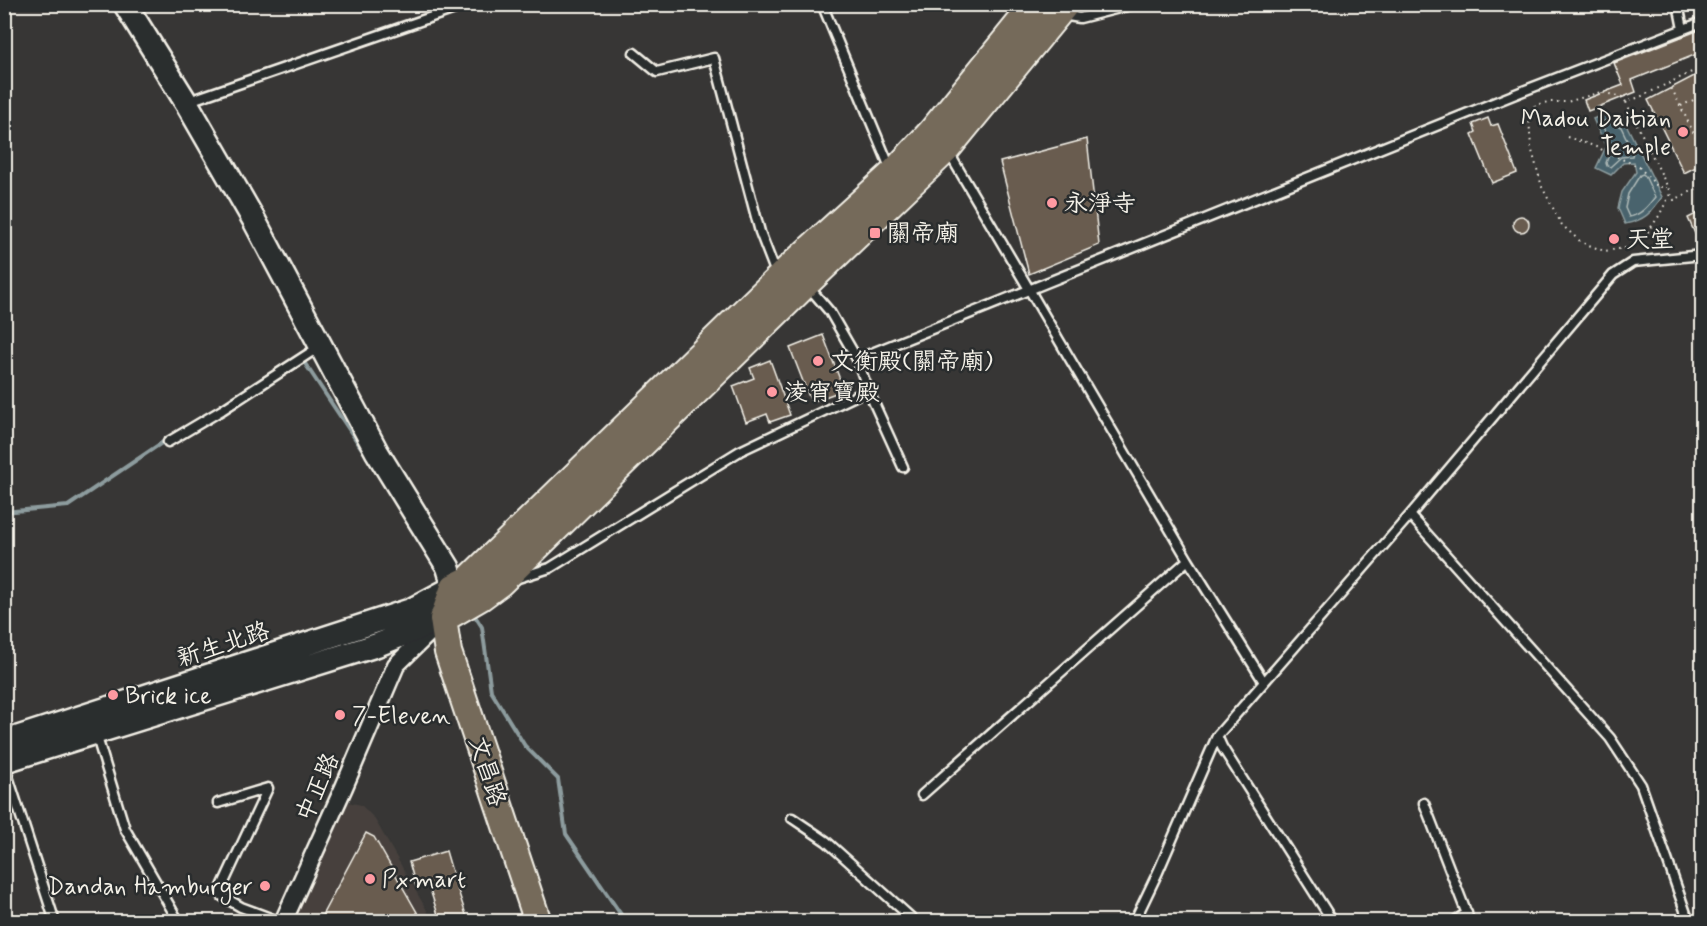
<svg xmlns="http://www.w3.org/2000/svg" width="1707" height="926" viewBox="0 0 1707 926" font-family="Mynerve,'LXGW WenKai TC',sans-serif">
<rect width="100%" height="100%" fill="#373635"/>
<filter id="ink" filterUnits="userSpaceOnUse"><feTurbulence type="fractalNoise" baseFrequency=".0167" numOctaves="2"/><feDisplacementMap in="SourceGraphic" scale="12" xChannelSelector="R" yChannelSelector="G"/><feConvolveMatrix kernelMatrix="1 2 1 2 8 2 1 2 1" color-interpolation-filters="sRGB"/></filter>
<g filter="url(#ink)">
<!-- built -->
<path fill="#46413d" d="M344 801 361 805 374 818 433 921 292 922Z"/>
<!-- water -->
<path fill="#48646d" stroke="#8d9c9e" stroke-width="1.5" d="M1605 114 1625 122 1662 197C1650 214 1645 220 1625 224L1618 208 1622 192 1636 172 1634 162 1623 163 1611 175 1596 168 1606 147 1593 119Z"/>
<g fill="none" stroke-linecap="round" stroke-linejoin="round">
<!-- shore -->
<path stroke="#afb9b7" stroke-width="1.5" d="M1603 121H1606L1621 127 1633 152 1632 156 1621 157 1610 167 1607 166 1606 163 1612 146 1602 125Z
M1643 174 1645 176 1655 197C1648 206 1641 215 1629 217L1625 208 1628 194 1640 175Z"/>
<!-- stream -->
<path stroke="#8d9c9e" stroke-width="4" d="M289 371 304 362 364 452
M4 512 68 506 166 440
M473 613 482 627 491 691 525 746 558 779 566 834 626 922"/>
</g>
<!-- building -->
<path fill="#695c50" stroke="#f4f1e8" stroke-width="1.5" d="M1702 29V52L1632 80 1636 92 1588 111 1584 100 1623 85 1614 63Z
M1702 72V164L1684 173 1648 100Z
M1488 118 1491 126 1498 124 1517 173 1492 183 1472 134 1476 132 1473 124Z
M1087 139 1099 245 1029 274 1000 162Z
M1702 211V249L1688 218Z
M1513 224a8 8 0 1 1 16 0a8 8 0 1 1-16 0Z
M823 335 844 390 811 402 790 348Z
M770 360 790 415 770 422 767 414 746 422 733 386 754 378 750 368Z
M366 833 374 837 422 921H319Z
M446 851 453 875 468 921H440L428 883 416 887 409 862Z"/>
<g fill="none" stroke-linecap="round" stroke-linejoin="round">
<defs>
<path id="lane" d="M822 4 891 170
M1678 4 1683 29
M1062 15 1080 18 1135 4
M634 53 657 72 714 58 760 232 777 276
M189 101 469 4
M949 153 1188 560 1264 682
M807 285 830 312 857 359 868 390 903 467
M857 359 1523 91 1702 22
M168 442 222 410 319 347
M1410 515 1610 738 1641 785 1689 922
M518 578 550 568 740 451 868 390
M96 734 125 829 179 922
M1217 736 1222 747 1333 922
M4 764 55 922
M922 795 1188 560
M218 803 268 788 220 891 222 896 241 907 281 922
M1424 803 1470 922
M792 818 826 841 916 922
M1134 922 1158 872 1217 736 1410 515 1613 275 1633 262 1702 255
M1453 922 1467 913"/>
<path id="street" d="M283 922 344 787 396 665 438 624"/>
<path id="secondary" d="M4 742 411 610 454 587 448 567 377 452 254 220 186 102 125 4
M4 761 377 645 443 619"/>
<path id="primary" d="M443 619 481 597 500 583 806 284 947 149 1066 4
M538 922 448 652 443 619 454 587 468 580 790 267 892 174 932 131 1035 4"/>
</defs>
<!-- lane casing -->
<use href="#lane" stroke="#f4f1e8" stroke-width="13"/>
<!-- street casing -->
<use href="#street" stroke="#f4f1e8" stroke-width="21"/>
<!-- secondary casing -->
<use href="#secondary" stroke="#f4f1e8" stroke-width="27"/>
<!-- primary casing -->
<use href="#primary" stroke="#f4f1e8" stroke-width="30"/>
<!-- path -->
<path stroke="#f4f1e8" stroke-width="2" stroke-dasharray="1.5 4.5" stroke-linecap="butt" d="M1702 67 1640 97 1626 102 1674 200 1702 186
M1669 83 1702 150
M1626 102 1622 97 1601 92 1567 102H1548L1535 105 1529 118 1531 147 1542 187 1562 225 1581 242 1604 251 1633 247 1647 233 1659 216 1670 194
M1681 106 1702 96
M1567 137 1594 146 1639 167 1658 187H1667"/>
<!-- lane -->
<use href="#lane" stroke="#2a2d2e" stroke-width="8"/>
<!-- street -->
<use href="#street" stroke="#2a2d2e" stroke-width="16"/>
<!-- secondary -->
<use href="#secondary" stroke="#2a2d2e" stroke-width="22"/>
<!-- primary -->
<use href="#primary" stroke="#746a5a" stroke-width="26"/>
</g>
</g>
<!-- markers -->
<g fill="#ff9aa2" stroke="#2a2d2e" stroke-width="2">
<circle cx="1683" cy="132" r="6"/>
<circle cx="1052" cy="203" r="6"/>
<rect x="869" y="227" width="12" height="12" rx="3"/>
<circle cx="1614" cy="239" r="6"/>
<circle cx="818" cy="361" r="6"/>
<circle cx="772" cy="392" r="6"/>
<circle cx="113" cy="695" r="6"/>
<circle cx="340" cy="715" r="6"/>
<circle cx="370" cy="879" r="6"/>
<circle cx="265" cy="886" r="6"/>
</g>
<g text-anchor="middle" stroke-width="5" stroke-linejoin="round" paint-order="stroke">
<!-- poi labels -->
<g font-size="24" fill="#f4f1e8" stroke="#2a2d2e" text-anchor="start">
<text x="1671" y="126" text-anchor="end">Madou Daitian<tspan x="1671" dy="28">Temple</tspan></text>
<text x="1064" y="211">永淨寺</text>
<text x="887" y="241">關帝廟</text>
<text x="1626" y="247">天堂</text>
<text x="830" y="369">文衡殿(關帝廟)</text>
<text x="784" y="400">淩宵寶殿</text>
<text x="125" y="703">Brick ice</text>
<text x="352" y="723">7-Eleven</text>
<text x="382" y="887">Pxmart</text>
<text x="253" y="894" text-anchor="end">Dandan Hamburger</text>
</g>
<!-- street labels -->
<g font-size="24" fill="#f4f1e8" stroke="#2a2d2e">
<text transform="translate(223 644) rotate(-18)" y="8">新生北路</text>
<text transform="translate(488 771) rotate(72)" y="8">文昌路</text>
<text transform="translate(317 787) rotate(-66)" y="8">中正路</text>
</g>
</g>
<!-- margin -->
<rect width="1707" height="926" fill="none" stroke="#2a2d2e" stroke-width="24"/>
<rect x="12" y="12" width="1683" height="902" fill="none" stroke="#f4f1e8" stroke-width="2" filter="url(#ink)"/>
</svg>
